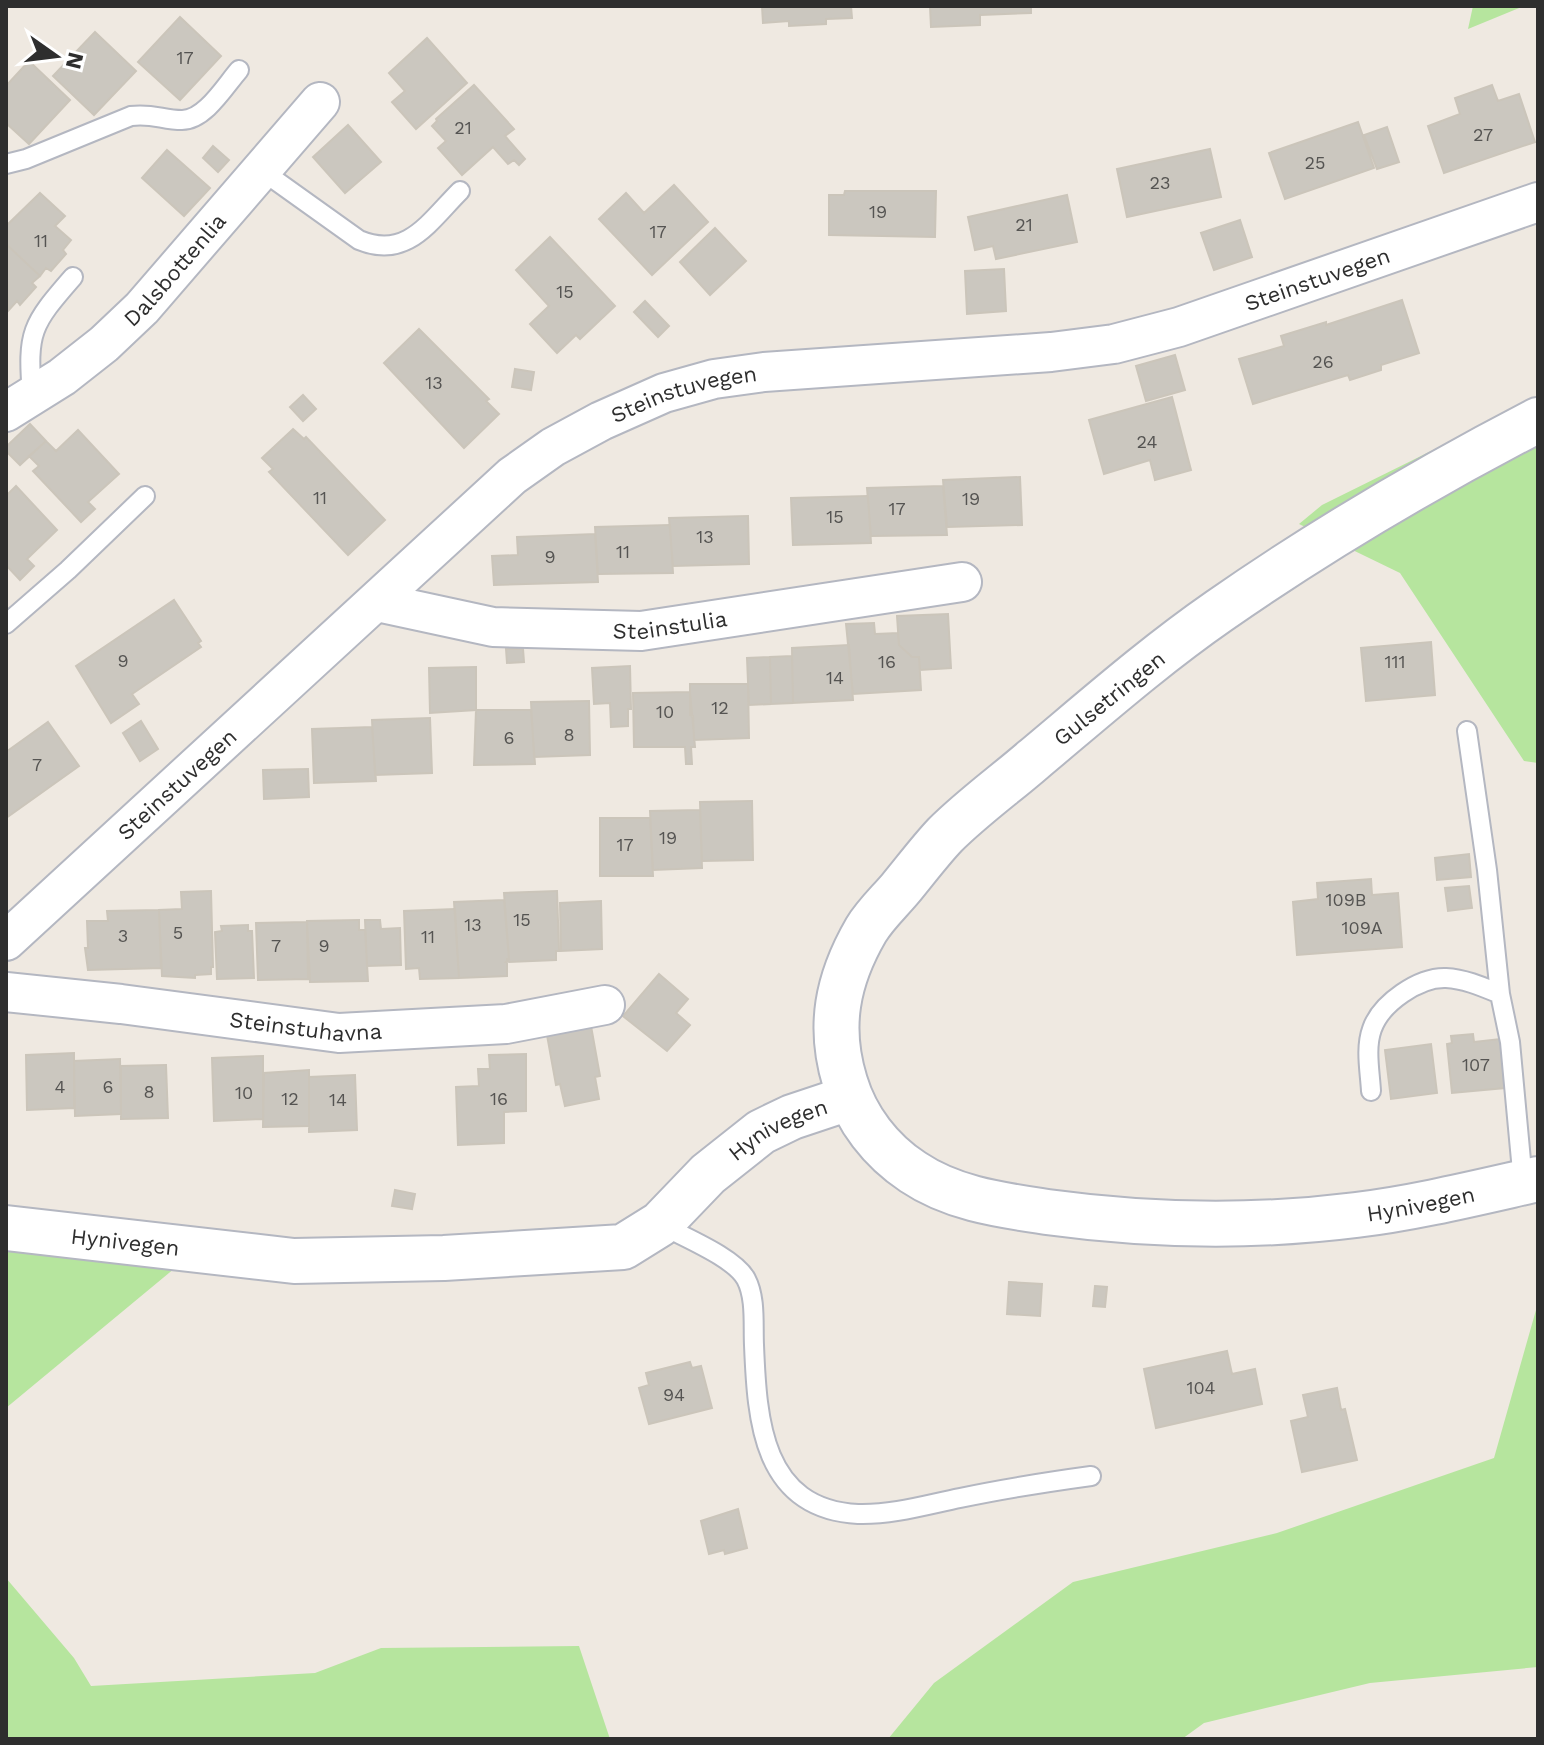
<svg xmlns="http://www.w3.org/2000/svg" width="1544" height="1745" viewBox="0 0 1544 1745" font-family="'Work Sans',sans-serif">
<rect width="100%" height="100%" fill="#efe9e1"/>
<!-- green -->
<path fill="#b6e59e" d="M1473 6H1524L1468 29Z
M1538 398V763L1524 761 1400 573 1299 524 1322 505Z
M6 1242 175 1268 6 1408Z
M1538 1303V1667L1370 1683 1204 1723 1182 1739H888L934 1683 1073 1582 1277 1533 1494 1458Z
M6 1578 74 1658 91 1686 315 1673 381 1648 579 1646 610 1739H6Z"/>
<!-- building -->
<path fill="#cbc7bf" stroke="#cbc5ba" stroke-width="2" d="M762 6H851L852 18 826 19V24L789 26V21L763 23Z
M930 6H1031V13L980 15V25L931 27Z
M180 17 221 56 180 100 138 62Z
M95 32 136 71 94 115 53 76Z
M427 38 467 83 416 129 392 102 405 91 389 73Z
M29 61 70 100 29 144 6 123V86Z
M474 85 514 129 505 136 525 159 519 165 514 160 508 164 493 147 462 175 438 148 446 141 432 126 437 121 436 119Z
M1492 85 1498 101 1519 94 1535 142 1444 173 1428 126 1460 114 1455 98Z
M1358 122 1374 168 1285 199 1269 153Z
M348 125 381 162 345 193 313 157Z
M1387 127 1399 162 1377 169 1364 135Z
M213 146 229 160 218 172 203 158Z
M1210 149 1221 197 1127 217 1117 169Z
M167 150 210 188 184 216 142 178Z
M674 185 708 222 652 275 599 219 626 193 644 213Z
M845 191H936L935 237 829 235V195H844Z
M40 193 65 216 55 226 71 240 63 250 66 254 51 271 46 268 40 276 6 244V226Z
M1067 195 1077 242 996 259 993 246 975 250 968 217Z
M1240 220 1252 257 1214 270 1201 233Z
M715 228 746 261 710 295 680 262Z
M550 237 615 306 580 339 576 335 557 353 530 324 549 306 516 270Z
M6 244 40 276 32 283 36 287 20 305 17 301 8 311Z
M1004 269 1006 311 967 314 965 271Z
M1402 300 1419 353 1381 365V370L1350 380 1348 375 1253 404 1239 359 1284 346 1281 336 1326 322V325Z
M645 301 669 326 658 337 634 312Z
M419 329 489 399 486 401 499 414 464 448 384 363Z
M1175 355 1185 390 1146 401 1136 366Z
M515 369 534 372 531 390 512 387Z
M303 395 316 409 303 421 290 407Z
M1172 397 1191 470 1155 480 1150 460 1104 474 1089 420Z
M30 424 46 441 20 465 6 451V447Z
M293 429 304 439 306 437 385 520 348 555 269 472 273 469 262 458Z
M78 430 119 474 88 502 95 509 81 522 33 471 39 466 29 456 46 441 56 451Z
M1020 477 1022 525 947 527 943 480Z
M16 486 57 530 27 559 34 566 20 580 6 565V496Z
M943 486 947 535 871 536 867 488Z
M868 496 871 543 793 545 791 498Z
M748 516 749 564 673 566 669 518Z
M670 525 673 573 598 574 595 527Z
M595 534 598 582 494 585 492 556 518 555 517 537Z
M174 600 201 641 198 643 201 647 132 694 139 704 111 723 76 666Z
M948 614 951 668 920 670 919 657H912L899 645 897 616Z
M874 623 875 634 898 633 899 645 912 657H919L921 690 853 694 846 624Z
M1431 642 1435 695 1366 701 1361 648Z
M849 645 853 700 793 703 792 648Z
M506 649H523L524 662 507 663Z
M792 656 793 703 771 704 770 657Z
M770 657 771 704 749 705 747 658Z
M630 666 631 709H628V726L611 727 610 703 594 704 592 668Z
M476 667V710L430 713 429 668Z
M690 684H748L749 738 694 740 693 716 690 715Z
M690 692 695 747H691L692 764H686L685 747H634L633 693Z
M589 701 590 755 534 757 531 702Z
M476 710H531L535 764 474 765Z
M430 718 432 773 375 775 372 720Z
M141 721 158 749 140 761 123 733Z
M48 722 79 766 6 818V752Z
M372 727 376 781 314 783 312 729Z
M308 769 309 797 264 799 263 770Z
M752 801 753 860 702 861 700 802Z
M700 810 702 868 653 870 650 811Z
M600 818H650L653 876H600Z
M1469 854 1471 877 1437 880 1435 858Z
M1371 879 1372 895 1398 893 1402 947 1297 955 1293 902 1318 899 1317 883Z
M1469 886 1472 908 1448 911 1445 888Z
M211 891 213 967H211V974L195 975V978L162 976 159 910 182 909 181 892Z
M557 891 559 951H556V960L506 962 509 959 504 893Z
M504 900 509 959H507V976L459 978 454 902Z
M601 901 602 949 561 951 560 903Z
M455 909 459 978 420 979 419 968 406 969 404 911Z
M159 910 161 968 88 970 85 948H88L87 921H108L107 911Z
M359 920V930H365L368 981 310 982 307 921Z
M365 920H380L381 929 400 928 401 965 367 966Z
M307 922 308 979 258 980 256 923Z
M248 925V931H252L254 978 217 979 215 932 222 931 221 926Z
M659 974 688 999 676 1013 690 1025 667 1051 623 1016Z
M591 1026 600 1076 595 1077 599 1099 565 1106 560 1084 556 1085 547 1035Z
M1473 1034 1474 1042 1500 1039 1505 1088 1452 1093 1447 1044 1452 1043 1451 1036Z
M1431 1044 1437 1093 1391 1099 1385 1050Z
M74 1053V1108L27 1110 26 1055Z
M526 1054V1111L504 1112V1143L458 1145 456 1087 479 1086 478 1069H490L489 1055Z
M263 1056V1119L214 1121 212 1058Z
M120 1059 121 1114 75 1116 74 1061Z
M166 1065 168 1118 121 1119V1066Z
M309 1070V1126L263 1127 264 1073Z
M355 1075 357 1130 309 1132V1077Z
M395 1190 415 1194 412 1209 392 1206Z
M1009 1282 1042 1284 1040 1316 1007 1314Z
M1095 1286 1107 1287 1105 1307 1093 1306Z
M1227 1351 1232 1374 1255 1369 1262 1404 1156 1428 1144 1369Z
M690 1362 692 1368 701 1366 712 1408 649 1424 639 1388 649 1385 646 1373Z
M1337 1388 1341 1410 1345 1409 1357 1460 1302 1472 1291 1421 1308 1417 1303 1395Z
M738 1509 747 1548 725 1554 724 1550 709 1554 701 1521Z"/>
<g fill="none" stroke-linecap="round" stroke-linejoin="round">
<defs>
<path id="lane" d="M6 164 26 159 131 116C152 113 163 120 182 120 205 120 225 86 239 70
M261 170 359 240C407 260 429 222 460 191
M32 395C27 332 31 325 73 277
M6 624 68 570 145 496
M1467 731 1487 870 1500 994 1510 1042 1523 1182
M1371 1091C1370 1072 1365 1048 1372 1029 1381 1003 1419 977 1446 978 1465 979 1483 987 1500 994
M660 1224C683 1237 734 1257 746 1279 756 1298 753 1324 754 1345 757 1420 762 1509 858 1514 892 1515 926 1505 960 1498 1003 1489 1047 1482 1091 1476"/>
<g id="street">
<path id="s1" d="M6 412 62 377 104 344 142 308 320 102"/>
<path id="s2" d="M377 602 493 627 641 631 962 582"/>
<path id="s3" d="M6 941 512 476 553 447 601 421 664 393 714 379 764 372 1051 352 1114 344 1179 327 1538 202"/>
<path id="s4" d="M6 992 121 1004 339 1033 506 1024 605 1005"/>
</g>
<g id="secondary">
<path id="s5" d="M1538 420C1428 477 1321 540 1219 611 1154 656 1094 709 1033 760 1004 785 972 808 945 835 929 852 915 871 900 889 889 902 875 915 866 930 837 980 828 1027 845 1082 856 1119 881 1151 913 1172 953 1199 1001 1205 1047 1212 1150 1226 1253 1228 1356 1215 1415 1208 1480 1192 1538 1179"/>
<path id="s6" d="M6 1228 294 1261 444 1258 623 1247 660 1224 708 1174 761 1132 792 1117 849 1098"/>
</g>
</defs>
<!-- lane casing -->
<use href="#lane" stroke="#b4b7c1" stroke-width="22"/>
<!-- street casing -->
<use href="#street" stroke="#b4b7c1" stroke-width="42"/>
<!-- secondary casing -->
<use href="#secondary" stroke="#b4b7c1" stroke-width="48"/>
<!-- lane -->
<use href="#lane" stroke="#fff" stroke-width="18"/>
<!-- street -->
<use href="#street" stroke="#fff" stroke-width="38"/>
<!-- secondary -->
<use href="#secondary" stroke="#fff" stroke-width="44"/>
</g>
<g text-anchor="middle" stroke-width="6" stroke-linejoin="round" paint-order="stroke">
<!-- number labels -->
<g font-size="18" fill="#555452">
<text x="185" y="64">17</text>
<text x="463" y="134">21</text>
<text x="1483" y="141">27</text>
<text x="1315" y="169">25</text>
<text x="1160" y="189">23</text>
<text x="878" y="218">19</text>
<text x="1024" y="231">21</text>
<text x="658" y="238">17</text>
<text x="41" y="247">11</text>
<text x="565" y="298">15</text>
<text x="1323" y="368">26</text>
<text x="434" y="389">13</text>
<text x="1147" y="448">24</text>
<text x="320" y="504">11</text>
<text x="971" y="505">19</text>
<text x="897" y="515">17</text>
<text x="835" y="523">15</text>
<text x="705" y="543">13</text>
<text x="623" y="558">11</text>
<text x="550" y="563">9</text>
<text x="123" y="667">9</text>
<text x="887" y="668">16</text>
<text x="1395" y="668">111</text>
<text x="835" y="684">14</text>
<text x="720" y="714">12</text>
<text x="665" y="718">10</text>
<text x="569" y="741">8</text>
<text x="509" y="744">6</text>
<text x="37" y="771">7</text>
<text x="668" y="844">19</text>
<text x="625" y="851">17</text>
<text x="1346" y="906">109B</text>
<text x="522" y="926">15</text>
<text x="473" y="931">13</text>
<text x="1362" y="934">109A</text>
<text x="178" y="939">5</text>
<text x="123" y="942">3</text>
<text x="428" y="943">11</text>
<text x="276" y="952">7</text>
<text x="324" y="952">9</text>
<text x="1476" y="1071">107</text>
<text x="60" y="1093">4</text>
<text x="108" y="1093">6</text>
<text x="149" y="1098">8</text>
<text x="244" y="1099">10</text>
<text x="290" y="1105">12</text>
<text x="499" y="1105">16</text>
<text x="338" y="1106">14</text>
<text x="1201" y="1394">104</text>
<text x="674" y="1401">94</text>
</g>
<!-- street labels -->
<g font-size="22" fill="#2e2e2e" stroke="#fff">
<text dy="8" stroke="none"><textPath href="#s1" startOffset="222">Dalsbottenlia</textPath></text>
<text dy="8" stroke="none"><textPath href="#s3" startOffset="1528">Steinstuvegen</textPath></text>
<text dy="8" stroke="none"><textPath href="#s3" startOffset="880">Steinstuvegen</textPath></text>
<text dy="8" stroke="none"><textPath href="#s2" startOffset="296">Steinstulia</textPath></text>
<text transform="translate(1109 698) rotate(-39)" y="8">Gulsetringen</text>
<text dy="8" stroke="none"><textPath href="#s3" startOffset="232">Steinstuvegen</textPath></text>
<text dy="8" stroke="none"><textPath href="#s4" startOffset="302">Steinstuhavna</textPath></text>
<text dy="8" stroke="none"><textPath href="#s6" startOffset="816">Hynivegen</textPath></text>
<text dy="8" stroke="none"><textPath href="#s5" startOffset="1640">Hynivegen</textPath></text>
<text dy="8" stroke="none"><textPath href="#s6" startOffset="120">Hynivegen</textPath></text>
</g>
</g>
<!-- border -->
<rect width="1544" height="1745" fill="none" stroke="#2e2e2e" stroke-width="16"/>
<!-- north arrow -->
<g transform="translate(56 56) rotate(104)" stroke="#ffffff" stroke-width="6" paint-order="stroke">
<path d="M0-6L14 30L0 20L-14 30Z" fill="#2e2e2e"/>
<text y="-12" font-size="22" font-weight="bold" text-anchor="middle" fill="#2e2e2e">N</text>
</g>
</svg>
